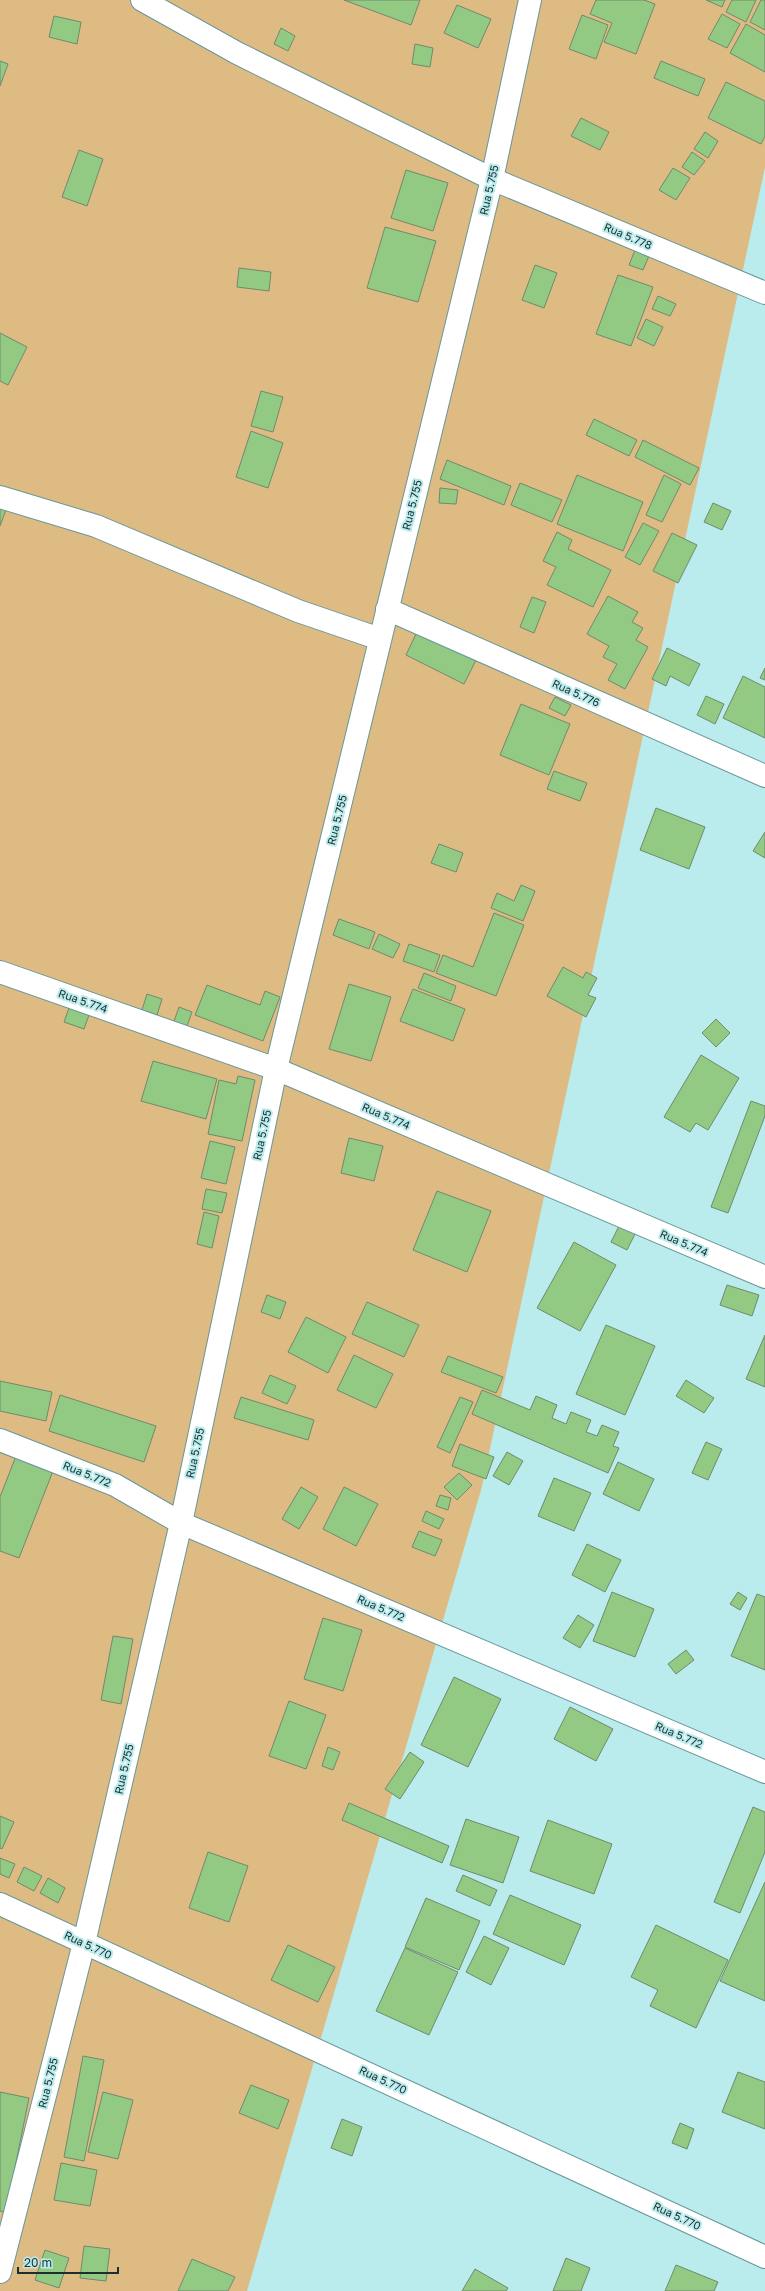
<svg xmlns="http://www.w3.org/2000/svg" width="765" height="2291" viewBox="0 0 765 2291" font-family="'Golos Text',sans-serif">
<rect width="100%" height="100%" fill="#baebed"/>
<!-- green -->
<path fill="#ddbb82" d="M0 0H765V167L481 1490 247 2291H0Z"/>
<!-- building -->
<path fill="#92ca84" stroke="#71896c" d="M344 0H420L411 25Z
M596 0H644L655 4 636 54 604 42 612 23 590 14Z
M706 0H725L722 7Z
M732 0H756L746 22 726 12Z
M761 0H765V30L750 22Z
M457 5 491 19 478 48 444 33Z
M722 14 740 24 727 48 708 39Z
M582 15 608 25 596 59 569 49Z
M54 16 81 22 77 44 49 37Z
M746 24 765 35V72L730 53Z
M281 28 295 36 288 51 274 44Z
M415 44 433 48 430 67 412 64Z
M0 61 8 64 0 86Z
M661 61 705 79 698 96 654 78Z
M726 82 765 101V136L761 144 708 118Z
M581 118 609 132 600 150 571 136Z
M705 132 718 141 708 158 694 149Z
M79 150 103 159 87 206 62 197Z
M692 152 705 161 694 175 682 167Z
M673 168 690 178 676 200 659 190Z
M406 170 448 183 433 231 391 218Z
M385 227 436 241 418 302 367 288Z
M637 245 651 251 643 270 629 265Z
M535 265 557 273 544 308 522 300Z
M239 268 271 272 269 291 237 287Z
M618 275 653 287 631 346 596 334Z
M658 296 676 304 670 316 652 309Z
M646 319 663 327 654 346 637 338Z
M0 333 27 347 8 385 0 381Z
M261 391 283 397 273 432 251 426Z
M594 419 637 440 629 456 586 435Z
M251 431 283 443 268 488 236 477Z
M643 440 699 468 690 485 635 457Z
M447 460 511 486 504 505 440 479Z
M577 475 643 502 623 551 557 524Z
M664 475 681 484 662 522 646 515Z
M520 483 562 500 552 522 511 505Z
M440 488 458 490 456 504 439 503Z
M713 503 731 511 722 530 704 522Z
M0 505 7 507 0 526Z
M643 523 659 531 640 565 625 557Z
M557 532 572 540 568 549 611 570 593 607 547 585 556 567 543 561Z
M672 533 697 545 678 583 653 571Z
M608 596 638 612 632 622 643 628 636 640 648 647 625 689 608 680 617 664 603 657 609 646 587 634Z
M532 597 546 602 534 633 520 627Z
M417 632 476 660 464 684 406 655Z
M667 648 700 664 689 686 670 676 666 686 652 679Z
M765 668V680L760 678Z
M743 676 765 687V738L723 718Z
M706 696 724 704 715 724 697 715Z
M555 697 571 705 565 716 549 708Z
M521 704 570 724 549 775 500 755Z
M554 771 587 783 580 801 547 789Z
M656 808 705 827 689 869 640 850Z
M765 832V858L753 851Z
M439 844 463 853 456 872 431 863Z
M521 885 535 891 523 921 491 908 497 893 514 901Z
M494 913 524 925 496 996 436 973 443 955 473 967Z
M339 919 375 932 369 949 333 935Z
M379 934 400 944 393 958 372 949Z
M409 944 440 955 434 972 403 961Z
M563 967 583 978 586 972 597 978 588 995 596 998 586 1017 547 996Z
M424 973 456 986 451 1001 418 988Z
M349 984 391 997 371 1061 329 1049Z
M207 985 260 1005 265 991 280 997 263 1041 195 1015Z
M413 989 465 1009 453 1041 400 1021Z
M147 994 162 999 157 1015 142 1010Z
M179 1007 192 1012 186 1029 173 1024Z
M69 1008 89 1015 84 1029 64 1022Z
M716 1019 730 1033 716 1047 702 1033Z
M701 1055 739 1078 708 1130 696 1123 690 1132 664 1117Z
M153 1061 217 1079 206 1119 141 1101Z
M238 1076 255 1080 242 1141 208 1134 219 1080 236 1084Z
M751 1101 765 1106V1116L728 1213 711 1207Z
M349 1138 383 1146 374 1181 341 1173Z
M210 1141 235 1147 226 1184 201 1178Z
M206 1189 227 1193 222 1213 202 1209Z
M437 1191 491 1211 467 1272 413 1250Z
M204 1212 219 1216 212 1248 197 1244Z
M620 1224 636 1232 627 1250 611 1242Z
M574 1242 616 1265 580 1331 537 1308Z
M727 1285 759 1295 752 1316 720 1305Z
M267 1295 286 1302 280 1319 261 1312Z
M367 1302 419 1325 404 1357 352 1334Z
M306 1317 346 1337 328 1373 288 1352Z
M606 1325 655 1346 625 1415 576 1394Z
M765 1335V1387L746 1379Z
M354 1355 393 1374 376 1408 337 1390Z
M448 1356 503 1377 496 1393 441 1372Z
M270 1375 296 1386 287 1404 262 1393Z
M686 1380 714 1398 704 1413 676 1396Z
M0 1381 52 1392 46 1421 0 1411Z
M482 1390 530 1410 536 1396 557 1405 552 1418 566 1424 571 1412 591 1420 586 1432 597 1436 602 1425 619 1432 613 1446 619 1448 608 1473 472 1414Z
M60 1395 156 1426 144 1462 49 1431Z
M241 1397 314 1420 308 1440 234 1418Z
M460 1397 473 1402 450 1453 437 1447Z
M706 1442 722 1449 708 1480 692 1473Z
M460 1444 494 1457 486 1479 452 1466Z
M507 1452 523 1461 509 1485 493 1476Z
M16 1456 53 1471 19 1558 0 1551V1497Z
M618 1462 654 1479 639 1511 603 1494Z
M459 1473 472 1485 457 1500 444 1487Z
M554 1478 591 1493 574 1531 538 1516Z
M301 1487 318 1497 299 1529 282 1519Z
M344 1487 378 1504 356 1546 323 1529Z
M440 1495 451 1498 448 1510 436 1506Z
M426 1511 444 1519 439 1529 422 1521Z
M419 1531 442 1540 435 1556 412 1547Z
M587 1544 621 1560 605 1592 572 1575Z
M612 1592 654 1609 635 1657 593 1641Z
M738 1592 747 1598 740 1610 730 1604Z
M757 1594 765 1597V1670L731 1656Z
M578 1615 594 1625 580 1648 563 1638Z
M323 1618 362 1630 343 1691 304 1679Z
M113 1636 133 1639 121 1704 101 1700Z
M686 1650 694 1660 676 1674 668 1664Z
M454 1677 501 1699 468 1767 421 1745Z
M289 1701 326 1715 306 1769 269 1756Z
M570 1707 613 1729 596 1761 554 1739Z
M328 1747 340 1752 333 1770 322 1766Z
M410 1752 424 1762 400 1799 385 1789Z
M349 1803 449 1846 442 1863 342 1820Z
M753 1807 765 1812V1852L740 1913 714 1902Z
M0 1816 14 1822 2 1849 0 1848Z
M466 1819 519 1837 503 1883 450 1865Z
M548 1820 612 1844 594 1894 530 1871Z
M208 1852 248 1866 229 1922 189 1908Z
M0 1858 15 1864 9 1878 0 1874Z
M24 1867 42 1876 34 1891 17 1882Z
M463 1875 497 1890 490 1906 456 1891Z
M48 1878 65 1888 58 1903 40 1893Z
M765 1882V2001L720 1981Z
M510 1895 581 1925 564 1965 493 1934Z
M426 1898 480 1921 459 1970 405 1947Z
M656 1925 728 1960 696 2028 650 2006 658 1990 631 1977Z
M484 1936 509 1948 491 1985 466 1972Z
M288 1945 335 1967 318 2002 271 1980Z
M405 1948 458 1972 429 2035 376 2011Z
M83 2056 104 2060 84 2161 64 2157Z
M738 2072 765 2082V2129L722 2112Z
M251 2085 289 2100 278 2129 239 2113Z
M0 2092 29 2098 6 2212 0 2211Z
M103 2092 133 2100 118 2159 88 2152Z
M342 2119 362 2127 352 2156 331 2148Z
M680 2123 694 2129 687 2149 672 2143Z
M61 2163 97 2170 90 2206 54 2200Z
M84 2246 110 2249 106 2281 80 2278Z
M45 2250 69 2258 59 2288 35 2280Z
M566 2258 590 2268 581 2291H553Z
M192 2259 235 2277 228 2291H178Z
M676 2265 718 2282 714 2291H665Z
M475 2269 508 2288 506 2291H462Z"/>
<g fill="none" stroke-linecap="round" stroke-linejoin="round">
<defs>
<path id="minor" d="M142 0 237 53 492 179 765 293
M0 497 96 526 298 611 380 639
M387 609 765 776
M0 972 276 1069 765 1277
M0 1440 115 1485 181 1523 765 1772
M0 1904 765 2257
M0 2272 84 1943 181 1523 276 1069 492 179 530 0"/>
</defs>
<!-- minor casing -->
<use href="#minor" stroke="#689799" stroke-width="24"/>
<!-- minor -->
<use href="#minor" stroke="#fff" stroke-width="22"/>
</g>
<g text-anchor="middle" stroke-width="4" stroke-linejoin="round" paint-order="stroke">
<!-- street labels -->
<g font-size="11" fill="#1b2f2f" stroke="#baebed">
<text transform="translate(489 190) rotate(-77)" y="4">Rua 5.755</text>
<text transform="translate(628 236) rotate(23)" y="4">Rua 5.778</text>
<text transform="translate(412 505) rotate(-76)" y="4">Rua 5.755</text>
<text transform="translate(576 693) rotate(24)" y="4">Rua 5.776</text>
<text transform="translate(337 820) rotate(-76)" y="4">Rua 5.755</text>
<text transform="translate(83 1001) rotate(19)" y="4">Rua 5.774</text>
<text transform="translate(386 1116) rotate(23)" y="4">Rua 5.774</text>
<text transform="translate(262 1135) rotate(-78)" y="4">Rua 5.755</text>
<text transform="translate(684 1243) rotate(23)" y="4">Rua 5.774</text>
<text transform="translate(195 1453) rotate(-78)" y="4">Rua 5.755</text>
<text transform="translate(87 1474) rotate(22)" y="4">Rua 5.772</text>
<text transform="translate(381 1608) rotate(23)" y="4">Rua 5.772</text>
<text transform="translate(679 1735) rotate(23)" y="4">Rua 5.772</text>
<text transform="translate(124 1769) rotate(-77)" y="4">Rua 5.755</text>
<text transform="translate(88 1945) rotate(25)" y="4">Rua 5.770</text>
<text transform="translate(383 2080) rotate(25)" y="4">Rua 5.770</text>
<text transform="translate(48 2083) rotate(-76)" y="4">Rua 5.755</text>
<text transform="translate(677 2216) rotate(25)" y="4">Rua 5.770</text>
</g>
</g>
<!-- scale -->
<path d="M18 2267v6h100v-6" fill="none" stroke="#1b2f2f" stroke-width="2"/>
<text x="24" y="2267" font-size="12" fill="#1b2f2f" stroke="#baebed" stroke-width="3" paint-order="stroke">20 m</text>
</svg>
